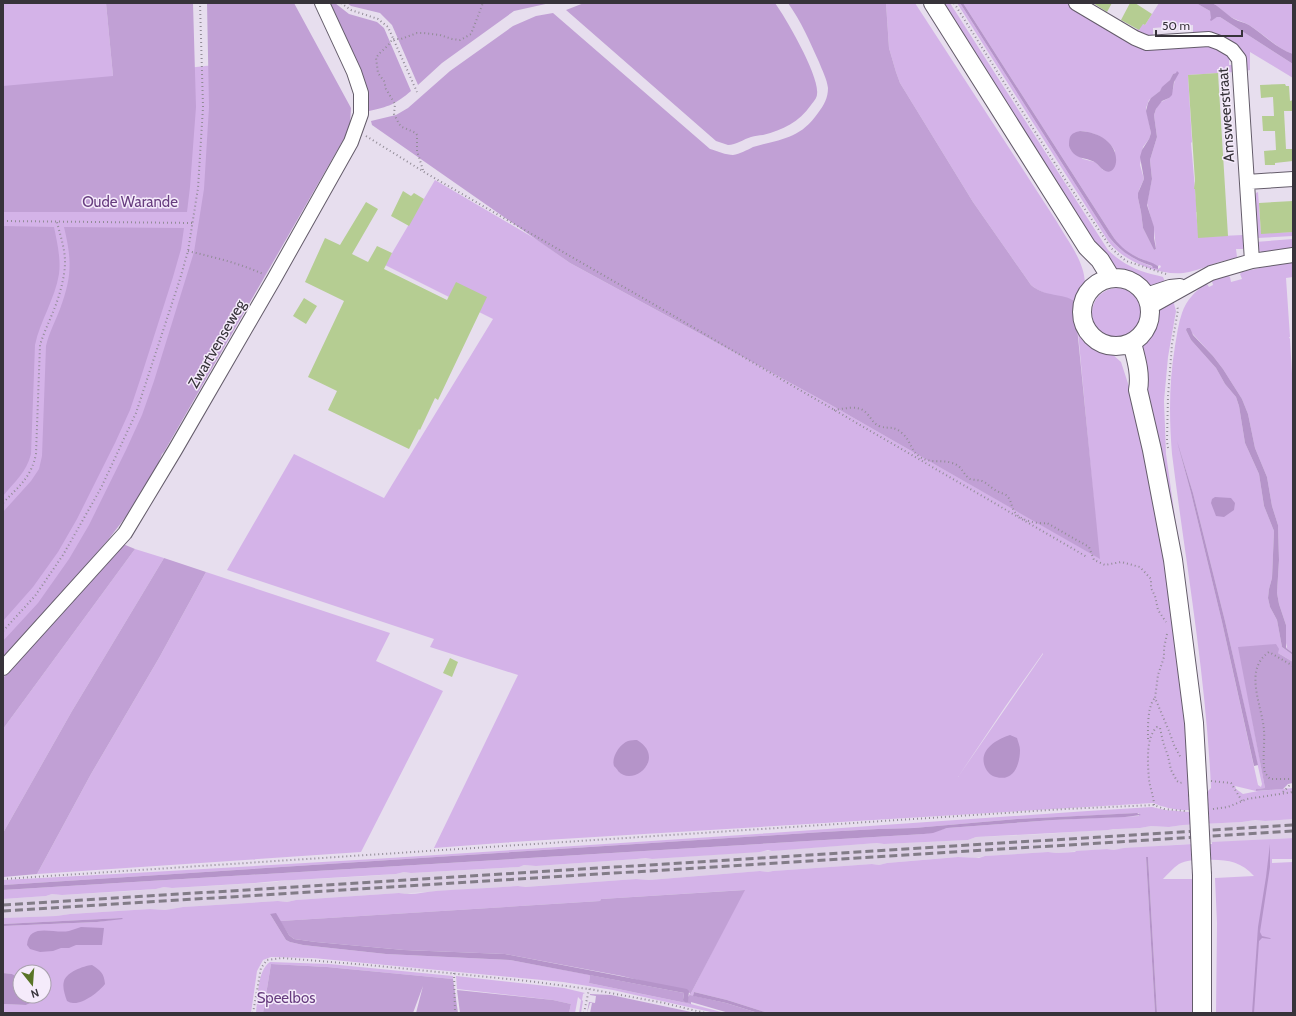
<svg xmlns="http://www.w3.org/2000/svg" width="1296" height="1016" viewBox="0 0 1296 1016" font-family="Cabin,sans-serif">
<rect width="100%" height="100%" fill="#e7deee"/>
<!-- built -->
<path fill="#ded1e7" d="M1293 819V838L1173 845 1114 850 1107 849 1056 853 1048 852 985 856 976 858 958 857 933 859 887 863 879 865 872 864 844 866 773 871 768 872 760 871 649 880 636 879 524 887 518 886 411 893 405 895 399 893 296 900 287 902 278 901 183 907 165 910 150 909 70 914 56 916 3 918V899L46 896 52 894 62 895 131 891 156 889 164 887 172 888 276 882 286 879 294 880 369 876 396 874 404 872 412 873 518 867 524 865 536 866 637 859 644 858 652 859 877 843 884 844 968 840 976 837 1045 834 1113 829H1118L1140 828 1151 826 1169 827 1183 825 1242 822 1254 820 1265 821Z"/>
<!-- green -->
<path fill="#d4b3e8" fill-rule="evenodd" d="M3 3H106L113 76 270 59 127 500 3 656Z
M886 3H915L1057 222C1067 240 1089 267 1084 289 1083 293 1079 298 1076 302L1073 300C1058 297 1043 295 1031 285L973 202 900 83 896 72 889 48Z
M940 3H950L1108 250C1120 262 1135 270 1151 274 1155 275 1160 276 1163 277L1166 284 1152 287 1145 285 1112 270Z
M957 3H960L1109 237C1122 254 1139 262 1158 269L1161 267 1160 265 1158 266 1137 257 1127 252 1118 244 1112 235 963 3H1067L1133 44 1213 45 1234 60H1229V65H1235V72L1188 75 1192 142 1191 143 1197 212H1196L1199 237 1243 235V249H1236L1237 257C1231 260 1225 260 1219 262 1209 265 1199 270 1189 272 1164 278 1123 262 1108 241ZM1178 73 1175 79 1173 89 1169 98 1159 103 1156 109 1154 115 1157 137 1150 160 1152 179 1147 203 1154 230 1156 249 1154 250 1143 228 1141 212 1138 198 1139 190 1144 179 1140 165 1143 147 1149 139 1151 133 1146 108 1149 100 1160 91 1171 79 1173 74ZM1080 131C1094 132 1108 138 1115 151L1107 171 1103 170 1095 162 1083 159 1071 150 1069 145Z
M1159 3H1196L1210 11 1213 19 1217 17H1220L1293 64V78L1250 52V70L1245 71 1244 58 1193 34V25L1153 28V37H1145L1136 31 1141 23 1145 25Z
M1212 3H1293V54C1276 48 1264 34 1249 25 1242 21 1235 20 1229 16 1223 12 1219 6 1212 3Z
M435 180 539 241 570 263 831 405 1099 558 1077 321 1083 335 1087 339 1094 345 1112 354 1121 362 1137 411 1167 562 1191 781 1189 794V810C1177 811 1163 807 1153 803L512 842 434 848 518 675 430 647 434 639 227 570 294 454 384 498 493 319 385 265ZM1043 653V654L958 777 1005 707Z
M1258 192 1261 233 1293 232V236L1257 238 1255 198 1256 193Z
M1293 239V248L1263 253 1257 249 1255 242Z
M1293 263V277L1286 278 1290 337H1289L1290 339 1293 391 1292 398H1293V653L1286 648 1287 647 1285 639 1286 625 1279 604 1277 593 1279 560 1278 525 1272 506 1267 477 1255 448 1248 414 1242 399 1223 369 1213 356 1191 332 1186 330 1191 340 1216 368 1225 384 1236 397 1239 406 1245 443 1259 474 1264 506 1274 531 1272 578 1269 589 1268 598 1270 607 1277 620 1282 647 1293 655V662L1278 653 1239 647 1265 788 1257 789 1256 791 1235 786 1236 789 1243 794 1258 791 1293 788V819L1265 821 1255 820 1242 822 1183 825 1169 827 1151 826 1140 828 1118 829H1113L1108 830 976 837 968 840 884 844 877 843 772 851 768 850 760 852 652 859 645 858 637 859 536 866 524 865 519 867 411 873 404 872 396 874 294 880C281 880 268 882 255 883 227 885 199 886 172 888L164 887 156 889 62 895 52 894 46 896 3 899V890L924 834 933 832 947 828 1053 820 1139 816V813L1017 819 914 828 878 829 823 832 3 885V880C259 867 515 850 771 833 898 824 1025 815 1152 807L1165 810 1189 812 1190 807 1208 806 1141 348 1150 333 1159 310 1173 300 1176 311 1168 357 1164 401 1166 454 1197 673 1207 792 1211 788C1206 676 1186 565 1172 454 1169 417 1169 382 1175 346 1177 335 1178 324 1182 313 1186 301 1196 289 1207 284L1209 287 1213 285 1212 281 1226 275 1230 277 1231 282 1242 279 1240 274 1242 272 1268 266ZM1179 448 1193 493 1225 621 1262 784 1261 787 1258 785 1222 622 1191 493Z
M1092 313a25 25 0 1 1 50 0a25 25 0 1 1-50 0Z
M135 549 164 558 72 711 3 833V729Z
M206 572 390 633 376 661 443 691 361 852 37 874 91 774 159 658Z
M1293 838V859H1272V863L1293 862V1013H1216L1217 923 1215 878 1254 876C1240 860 1223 859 1203 860 1195 860 1186 860 1179 864 1173 868 1168 874 1163 879H1193L1196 1013H1157L1148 857H1146L1155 1013H768L727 1000 694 992 693 996 690 995 744 890 601 899 600 901 280 921 276 914H270L286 940 290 942 303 945 386 954 510 960 590 975 589 983 691 1004 725 1013H715L613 990 563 982 313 958 271 957 263 960 257 971 251 1013H3V1004L26 1005 37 1000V996H44V972H20V978L12 974 3 973V926L97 922 123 918 3 924V918L56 916 70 914 150 909 165 910 183 907 278 901 287 902 296 900 399 893C411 896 424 892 436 891 463 889 491 888 518 886L525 887 636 879 649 880 760 871 768 872 773 871 844 866 872 864 879 865 887 863 958 857 979 858 985 856 1048 852 1056 853 1075 852 1076 851 1107 849 1114 850 1124 848 1193 844 1194 845 1212 844V842Z
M270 962 329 964 453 976V979L327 967 271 964 263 1013H256C258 999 257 970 270 962Z
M456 976 564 988 585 993 583 994 582 1000 583 1001 581 1013H579L581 1000 578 997 575 1013H569L571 1004 553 1000 457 989Z"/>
<!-- forest -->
<path fill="#c1a0d5" d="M106 3H193L196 107 190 187 187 212H3V86L113 76Z
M207 3H294L351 108 350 125 346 135 164 452 162 454 156 469 134 506 108 540 3 660V641L38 603 69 559 89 525 126 450 142 415 154 381 194 252 204 189 209 107Z
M315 3H335L349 14 377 22 384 28 411 91C396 104 388 107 369 111L366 93Z
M347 3H550L514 11 442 63 418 85 392 25 380 13 351 6Z
M584 3H775C786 18 820 77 817 94 817 98 814 101 811 105 799 122 783 130 763 135 759 135 755 136 751 137 744 139 736 145 728 145 724 144 720 142 716 141L566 10Z
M788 3H886L889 48 896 72 900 83 973 202 1031 285C1046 298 1062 292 1076 302V317L1100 559 831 405 570 263 372 125 371 121 396 115 408 108 450 71 513 26 536 16 553 13 710 149C717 151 726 155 733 155 740 154 747 150 753 147 781 139 800 139 818 113 824 105 828 98 828 88 827 79 822 70 819 62 810 42 801 21 788 3Z
M3 226 54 227C57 242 61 258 59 274 55 299 40 321 35 345L31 454C26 473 15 481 3 496Z
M64 227 184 228 181 249 173 277 141 377 130 410 115 443 77 519 58 552 33 587 3 621V512L31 481 39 469 42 456 46 346C49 333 55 322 60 309 72 277 72 260 64 227Z
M123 544 135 549 3 729V678Z
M164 558 206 572 159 658 91 774 37 874 3 877V833L72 711Z
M1276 644 1279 649 1278 653 1293 662V783L1288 784 1283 789 1256 791V789L1265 788 1238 647Z
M745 890 690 995 726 1003 758 1013H729L691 1002V1004L589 983 590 975 684 993 683 1000 689 996 690 993 622 976 505 954 404 950 316 942 294 939 289 935 280 921 600 901 601 899Z
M271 964 327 967 453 979 458 1013H416L423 986 413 1013H263Z
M457 990 553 1000 571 1004 569 1013H460Z
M590 994 611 995 696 1013H590L592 1003H590L587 1013 589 1002 595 1003 596 996 590 995Z"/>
<!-- water -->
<path fill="#b594c9" d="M960 3H963L1112 235C1119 246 1128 253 1139 258 1146 261 1152 262 1158 266V269L1153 268 1152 266C1134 260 1121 252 1109 237Z
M1196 3C1201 3 1207 2 1211 3 1217 4 1227 15 1234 19 1239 22 1244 22 1249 25 1263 34 1276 48 1293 54V64L1220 17H1217L1211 21 1210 20 1211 18 1210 11Z
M1177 71 1179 73 1174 82 1172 95 1169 98 1162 101 1156 109 1154 115 1157 137 1150 160 1152 179 1147 205 1154 227V238L1156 249 1154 250 1143 228 1141 212 1138 198V193L1144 179 1140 157 1142 150 1149 139 1151 133 1146 111 1148 103 1151 98 1160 91 1162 87 1170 80 1173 74 1176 73Z
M1080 131C1132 135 1118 189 1099 166 1091 155 1075 163 1069 146 1069 143 1069 140 1070 137 1072 133 1076 132 1080 131Z
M1187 328H1190L1193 335 1213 356 1223 369 1242 399 1248 414 1255 448 1267 477 1272 506 1278 525 1279 560 1277 593 1279 604 1286 625V648L1293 653V655L1282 647 1277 620 1270 607 1268 598 1269 589 1272 578 1274 531 1264 506 1259 474 1245 443 1239 406 1236 397 1225 384 1216 368 1191 340 1186 330Z
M1177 441 1193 493 1225 621 1258 765 1254 766 1222 622 1191 493Z
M1215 497 1231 498 1235 503 1234 510 1224 517 1216 516 1211 503 1212 499Z
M1010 735 1017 738C1018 742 1020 746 1020 750 1020 764 1014 782 996 777 991 776 987 772 985 767 978 750 997 739 1010 735Z
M637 740C667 758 633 788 618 771 618 770 614 766 614 766 611 757 620 744 628 741 631 740 635 740 637 740Z
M1137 813 1141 815 1125 817 1053 820 947 828 933 833 924 834 3 890V885L823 832 878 829 914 828 1017 819Z
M1270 844V867L1260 932 1262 936 1270 938 1271 939 1262 938 1259 941 1254 1013H1252L1258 927 1266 877Z
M1146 857H1148L1157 1013H1155Z
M276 913 289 935 294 939 316 942 404 950 505 954 687 989 689 991 688 1002H685L683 1000 684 993 510 960 386 954 303 945 290 942 286 940 270 914Z
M122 918 123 919 97 922 3 926V924Z
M81 927 104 928 102 945H76L69 948H61L53 951 40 952 30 949 27 945C29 922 53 934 69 931 73 930 77 928 81 927Z
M92 965C101 971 104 973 105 984 99 992 83 1004 73 1003 71 1003 69 1002 67 1001 65 995 62 987 64 981 67 972 83 966 92 965Z
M3 973 12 974 20 978V996H37V1000L26 1005 3 1004Z
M694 992 727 1000 768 1013H758L726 1003 693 996Z"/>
<!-- building -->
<path fill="#b5cd92" d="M1093 3H1112L1107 12Z
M1130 3H1135L1152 14 1145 25 1143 24 1139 30 1121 20Z
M1218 73 1228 236 1198 238 1195 189H1194L1195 181 1188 75Z
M1285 84 1286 86H1289L1290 101 1293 100V111H1284L1286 149H1293V161L1275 163V165H1265L1264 151 1276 150 1275 131H1263L1262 116H1274L1273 97 1261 98 1260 85Z
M403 191 411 196 414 193 424 199 409 226 391 216Z
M1293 201V232L1261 234 1259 203Z
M366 202 378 209 352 254 368 262 377 246 392 253 384 269 447 300 456 282 487 297 438 400 435 398 420 430 419 429 409 449 328 410 337 391 308 377 344 301 305 282 325 238 340 245Z
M304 298 317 306 306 324 293 316Z
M450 658 458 662 452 677 443 673Z"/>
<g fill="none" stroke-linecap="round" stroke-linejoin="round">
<defs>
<path id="minor" d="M1076 3 1135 38 1147 43 1209 39 1220 43 1232 50 1239 59 1252 261
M1247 182 1293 179
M1146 295 1170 287 1180 286
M1150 307 1211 273 1252 261 1293 255
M3 668 125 533 175 450 274 279 351 142 361 114V93L354 72 322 3"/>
<path id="major" d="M933 3 1087 247 1100 260 1111 278
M1082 312a34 34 0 1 1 68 0a34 34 0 1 1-68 0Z
M1132 343C1136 358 1141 374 1138 390L1152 450 1173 560 1194 723 1198 793
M1202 1013V875"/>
</defs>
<!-- minor casing -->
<use href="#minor" stroke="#645c6a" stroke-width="16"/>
<!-- major casing -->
<use href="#major" stroke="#645c6a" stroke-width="20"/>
<!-- path -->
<path stroke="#928c97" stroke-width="2" stroke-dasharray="1 3" stroke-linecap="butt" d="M341 3 351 10 378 19 388 27 417 92
M954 3 1068 184 1111 248 1126 261 1166 274
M366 136 429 175 650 302 769 372 1087 557
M423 170 417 151V135L416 133 402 127 399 124 394 114 395 104 386 89 384 81 378 73 376 58C380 51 389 47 392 39H401L417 33H424L440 35 452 39 460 40 464 38 471 34 483 3
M3 221 192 223
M188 251C213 257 239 263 263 274
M834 410C843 409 857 405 864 411 870 415 872 423 879 426 890 430 893 424 904 435 911 442 911 451 920 457 931 464 941 459 952 463 963 466 963 475 970 479 974 480 978 480 982 481 987 483 990 487 995 490 998 492 1002 493 1006 495 1011 499 1011 505 1014 511 1020 521 1037 524 1047 523L1089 547 1094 560 1105 565 1121 562 1140 567 1151 579V588L1155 596 1158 610 1166 622
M1168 448 1167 441 1168 396 1172 344 1178 310 1177 305
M3 503C19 486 31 478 36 454L40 345C44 332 50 320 55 307 60 294 65 276 65 262 65 248 60 235 57 222
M3 631 35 596 63 555 101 488 136 413 180 279 188 251 198 188 203 107 200 3
M1167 634 1164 648V657L1158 675 1155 698 1169 731 1174 745 1181 758
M1293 666 1269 652C1243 670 1262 705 1264 730 1265 743 1262 761 1265 773L1270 779H1293
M1148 739C1148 729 1147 706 1155 698
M1211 781 1231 783 1242 801
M1283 792 1289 786H1293
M1154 805C1154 797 1150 788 1149 780 1148 765 1145 738 1157 727L1160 728 1163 742 1168 756 1171 770 1177 781 1180 783 1184 782
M1213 809 1228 807 1247 799 1293 792
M3 879 1065 809 1154 805 1164 809 1185 811
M454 973 455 1013
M167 1013H168
M253 1013 261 968 267 960 282 958 368 965 528 981 589 989 664 1003 705 1013
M584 1013 589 989"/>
<!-- minor -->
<use href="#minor" stroke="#fff" stroke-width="14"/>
<!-- major -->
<use href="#major" stroke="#fff" stroke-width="18"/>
<!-- rail -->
<path stroke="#827c87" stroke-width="3" stroke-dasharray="8 4" stroke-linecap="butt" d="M3 905 1293 825
M3 911 1293 831"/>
<defs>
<path id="major-bridge" d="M1198 793 1202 875"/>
</defs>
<!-- major-bridge casing -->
<use href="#major-bridge" stroke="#645c6a" stroke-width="20" stroke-linecap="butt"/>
<!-- major-bridge -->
<use href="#major-bridge" stroke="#fff" stroke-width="18"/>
</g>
<g text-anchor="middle" stroke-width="3" stroke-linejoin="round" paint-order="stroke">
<!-- street labels -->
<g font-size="15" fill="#37333a" stroke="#f5ebfb">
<text transform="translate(1226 115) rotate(-94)" y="5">Amsweerstraat</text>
<text transform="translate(217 344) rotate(-60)" y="5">Zwartvenseweg</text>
</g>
<!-- park labels -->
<g font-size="15" fill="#673d7f" stroke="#f5ebfb">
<text x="130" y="207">Oude Warande</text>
<text x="286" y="1003">Speelbos</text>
</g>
</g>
<!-- border -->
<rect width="1296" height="1016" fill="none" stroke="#37333a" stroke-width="8"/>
<!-- north arrow -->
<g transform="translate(32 984) rotate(163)"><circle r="19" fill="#f5ebfb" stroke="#a9a1ae"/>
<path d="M0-3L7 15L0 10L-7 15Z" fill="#597427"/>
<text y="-6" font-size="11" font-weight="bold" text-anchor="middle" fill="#37333a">N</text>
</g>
<!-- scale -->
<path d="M1156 30v6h86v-6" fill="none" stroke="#37333a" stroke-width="2"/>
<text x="1162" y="30" font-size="12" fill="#37333a" stroke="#f5ebfb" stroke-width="3" paint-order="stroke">50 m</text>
</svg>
